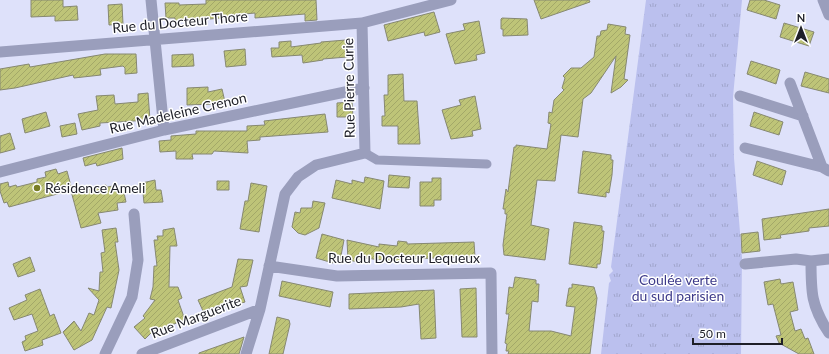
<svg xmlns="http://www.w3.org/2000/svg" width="829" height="354" viewBox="0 0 829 354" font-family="Lato,sans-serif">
<defs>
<pattern id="park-tufts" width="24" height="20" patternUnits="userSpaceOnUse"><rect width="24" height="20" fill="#bbc0ee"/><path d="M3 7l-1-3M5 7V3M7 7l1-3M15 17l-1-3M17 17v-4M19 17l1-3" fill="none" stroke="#a0a5cc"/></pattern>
<pattern id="building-hatch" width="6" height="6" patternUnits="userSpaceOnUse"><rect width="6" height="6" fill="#bec478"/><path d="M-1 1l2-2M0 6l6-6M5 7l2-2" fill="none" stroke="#a3a868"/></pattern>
</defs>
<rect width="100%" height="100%" fill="#dee1fa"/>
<!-- park -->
<path fill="url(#park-tufts)" d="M646 0H742L733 97 734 158 742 257 741 354H601L609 283 611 281 609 275 613 271 611 267Z"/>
<!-- building -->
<path fill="url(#building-hatch)" stroke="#868871" d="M31 0H63V7L77 6 78 20 55 21V16L31 17Z
M206 0H316L317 20 305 21V14L255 18V13L233 15V17L175 22V18H166L165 3H179V5L206 4Z
M534 0H589L590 2 541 19Z
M750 0H764L780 5 776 19 747 10Z
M122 4 123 24 109 25 108 5Z
M434 12 440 32 425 36 424 32 388 41 384 25Z
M502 18 527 19 528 35 503 36V29H501V19Z
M479 21 485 53 476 55 477 60 455 64 446 34 465 30 463 24Z
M784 23 814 32 809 46 780 37Z
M608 24 626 27 625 34 630 35 624 79 628 80 621 87 611 93 616 56 591 93 583 99 578 137 561 135 555 181 537 180 531 225 549 229 545 260 504 255 503 245 507 214H505V209H503L506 189 508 192 514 147H516V145L547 149 551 124 548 123 549 112 552 113 554 100 564 90 562 88 565 78 563 76 571 68H581L594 57 597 36H600L601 31 607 30Z
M346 40 347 57 323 59V60L303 63 302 55 272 57 271 48H279V42L291 41V47L321 43V42Z
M245 49 246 65 226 67 224 51Z
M105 54H136L137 73 125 74V68L123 66 100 69 101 75 74 78 73 75 15 88 0 90V69L29 64 30 67Z
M193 54 194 66 172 67V55Z
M751 61 780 70 776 84 747 74Z
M805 72 829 79V93L801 86Z
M403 74 404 101H417L420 144H398V126H382V116H385L384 95H388V75Z
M208 87V92L222 89 225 102 213 104 187 105V88Z
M148 93 150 120 100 123V126L82 130 78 114 98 110 96 96 114 95 115 104 138 102V94Z
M475 96 481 129 472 131 473 136 451 139 442 110 461 105 459 100Z
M352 102 353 117H337V103Z
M46 112 50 126 25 133 22 119Z
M754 112 783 122 779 135 750 126Z
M325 114 328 132 260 137V140L247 141 248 153 214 151 212 154H192L193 159H176V151L160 152 159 141 171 140V136L196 134V131H247V126L265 125 264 121Z
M75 123 77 134 62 137 60 126Z
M10 133 15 149 0 153V136Z
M122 148 123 159 97 166 96 163 85 166 83 158Z
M583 151 611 155V160H613L612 175 609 193 606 192V197L578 193Z
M757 161 786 171 782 185 753 175Z
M56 169 58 174 67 171 72 190 9 207 7 202 4 203 0 191V184L8 182 9 187 16 185 17 187 37 182V179L46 177 45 172Z
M389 175 410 177 409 188 388 187Z
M365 177 384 181 380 209 332 198 336 180 352 184V180L364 183Z
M432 178H441V200H434V206H420V182H432Z
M155 180 156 190H161L163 202 144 203 142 183Z
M217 181H229V190H217Z
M251 183 267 186 259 232 240 229 245 201H248Z
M106 185 107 187 113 186 114 189 123 188 126 202 117 203 118 210 98 213 101 223 81 228 71 191 80 189 81 192Z
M313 201 325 203 319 228 305 235 298 233 292 227 295 212 300 213 301 208H312Z
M829 209V226L809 228V231L780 235 781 238 764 240 762 219Z
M574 222 602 226V231H604L602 250 600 264H597V268L569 264Z
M116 228 118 242H115L119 270 111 308 107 307 92 340 74 350 63 332 74 321 81 331 89 313 94 315 99 300 88 288 99 291 100 272H103L101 253 105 252 102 230Z
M174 228 177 246H170L169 287H178L182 298 178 300 185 320 152 332 145 339 134 327 145 318 143 316 155 300 150 299 153 287 154 266H157L154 240H158L157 236H163V230Z
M758 232 760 251 742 253 741 234Z
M322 234 344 240 340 261 333 259V263L316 258Z
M347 240 379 247V244L397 246 398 241 407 242V244L474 242 475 257 400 259V262L364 258 363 263 348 260Z
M30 257 35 271 18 277 13 264Z
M238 259 253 260 247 286 240 287 245 302 227 308 226 303 203 311 198 300 232 287Z
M515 277 536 280V284H539L538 302 532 301 529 331H551L571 336 575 307 566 306 569 288H572V284L594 287 597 298 590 354H508L509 351H506L507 344 505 343 509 314H506L509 287 513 288Z
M780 279 781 284 793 282 798 310 790 312 795 331 801 329 805 339 808 338 814 354H799L779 343 776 336 781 335 773 304 768 305 764 282Z
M282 281 333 292 330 307 279 296Z
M476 288 477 337H462L460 289Z
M40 289 50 316 54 314 61 333 42 340 43 345 25 351 22 342 26 340 25 336 38 331 32 314 14 320 9 308 27 300 25 295Z
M434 290 436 338 421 339 419 304 401 307 349 309V294Z
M277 317 289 320 290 324 283 354H269Z
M244 337 239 354H199V353Z"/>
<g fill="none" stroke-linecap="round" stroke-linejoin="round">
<!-- pedestrian -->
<path stroke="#9a9ebc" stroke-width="9" d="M365 153 377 160 487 164"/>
<!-- minor -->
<path stroke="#9a9ebc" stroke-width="11" d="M151 0 164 130
M823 0 829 15
M0 52 362 23
M790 83 822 167 829 171
M740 96 803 116
M745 148 822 167
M0 172 164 130 364 88
M811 261C811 292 811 306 829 333
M745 264 796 259 811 261 829 259
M269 266 337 276 491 273 492 354
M105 354 132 297 138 260 134 214
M142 354 260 309
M246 354 260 309 285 194 298 177 316 165 365 153 362 23 451 0"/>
</g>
<!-- markers -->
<circle fill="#787d26" stroke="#fff" stroke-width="1.5" cx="37" cy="188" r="4"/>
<g text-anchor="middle" stroke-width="3" stroke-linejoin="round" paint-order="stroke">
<!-- street labels -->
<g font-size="14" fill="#1e1f28" stroke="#fff">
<text transform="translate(180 22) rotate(-5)" y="5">Rue du Docteur Thore</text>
<text transform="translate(349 88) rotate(-91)" y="5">Rue Pierre Curie</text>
<text transform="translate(178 113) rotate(-13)" y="5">Rue Madeleine Crenon</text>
<text x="404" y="263">Rue du Docteur Lequeux</text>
<text transform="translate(196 317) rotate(-21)" y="5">Rue Marguerite</text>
</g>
<!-- poi labels -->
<g font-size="14" fill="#1e1f28" stroke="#fff" text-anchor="start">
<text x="45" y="193">Résidence Ameli</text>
</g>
<!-- park labels -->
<g font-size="14" fill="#3d3a8a" stroke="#fff">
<text x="678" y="285">Coulée verte<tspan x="678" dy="16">du sud parisien</tspan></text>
</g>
</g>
<!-- north arrow -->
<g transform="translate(801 28)" stroke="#ffffff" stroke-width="3" paint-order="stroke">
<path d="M0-3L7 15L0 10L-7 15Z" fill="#1e1f28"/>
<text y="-6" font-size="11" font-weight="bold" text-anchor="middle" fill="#1e1f28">N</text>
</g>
<!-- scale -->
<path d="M693 338v6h89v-6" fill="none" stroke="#1e1f28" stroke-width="2"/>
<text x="699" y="338" font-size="12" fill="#1e1f28" stroke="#ffffff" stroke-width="3" paint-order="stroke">50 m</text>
</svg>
